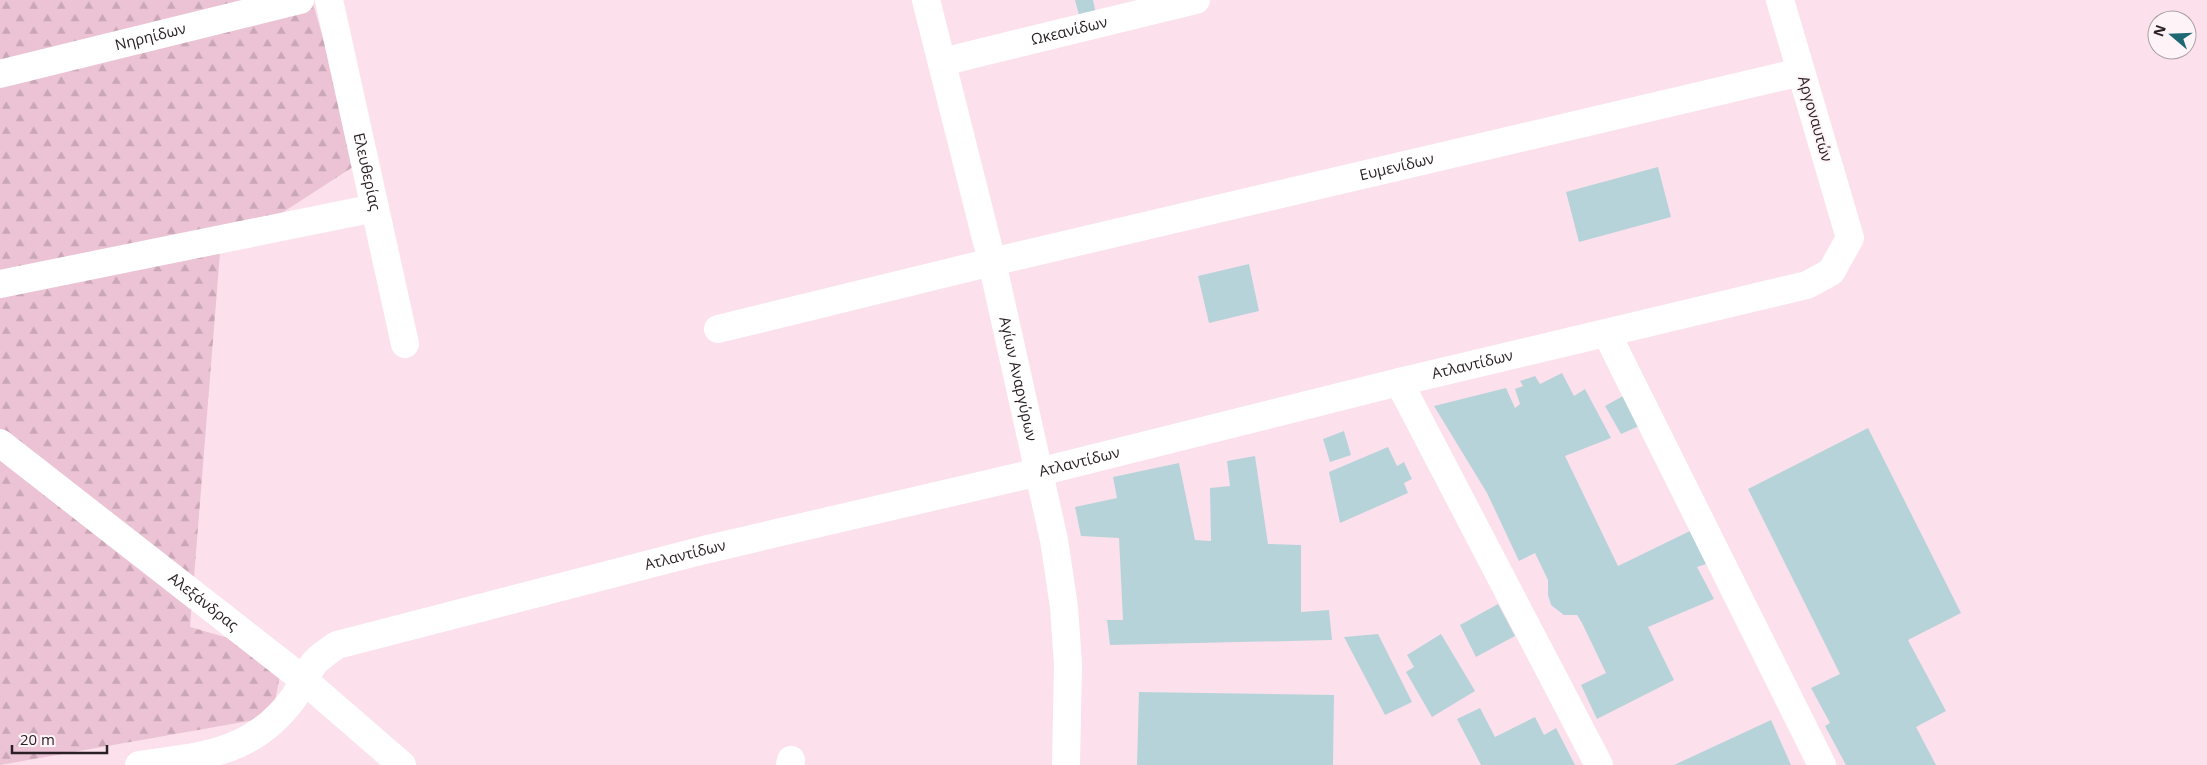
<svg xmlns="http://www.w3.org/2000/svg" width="2207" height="765" viewBox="0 0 2207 765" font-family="'Open Sans',sans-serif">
<defs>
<pattern id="forest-firs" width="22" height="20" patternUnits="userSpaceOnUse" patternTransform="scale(1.25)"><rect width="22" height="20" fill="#ebc3d4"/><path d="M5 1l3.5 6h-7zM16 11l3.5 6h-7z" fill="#caa7b6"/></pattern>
</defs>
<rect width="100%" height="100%" fill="#fce1ec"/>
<!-- forest -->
<path fill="url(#forest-firs)" d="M0 0H312L359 163 220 253 190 627 284 654 272 717 0 765Z"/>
<!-- building -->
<path fill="#b7d3da" d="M1075 0H1093L1096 14 1080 19Z
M1658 167 1671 217 1579 242 1566 192Z
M1249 264 1259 311 1209 323 1198 276Z
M1562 373 1574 396 1585 389 1611 438 1565 456 1618 566 1690 531 1706 564 1697 567 1714 599 1648 627 1674 680 1597 719 1581 685 1606 673 1582 623 1577 615H1564L1551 605 1548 595V580L1535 553 1519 561 1487 493 1434 406 1506 388 1515 408 1520 404 1515 389 1523 386 1520 381 1535 376 1540 384Z
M1623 396 1639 426 1621 434 1605 406Z
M1868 428 1961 613 1908 640 1946 711 1916 727 1936 765H1846L1825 726 1830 723 1811 688 1840 674 1748 489Z
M1344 431 1351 455 1330 462 1323 439Z
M1388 447 1397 466 1404 462 1412 479 1404 483 1408 493 1340 523 1329 472Z
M1255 456 1268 544 1301 545V612L1329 610 1332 640 1110 645 1107 620H1123L1119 538 1081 536 1075 507 1117 498 1113 477 1179 463 1195 540 1211 541 1210 488 1230 486 1227 461Z
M1498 604 1515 636 1476 657 1460 625Z
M1378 634 1412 702 1385 715 1344 637Z
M1441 634 1475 691 1432 717 1406 672 1414 667 1407 655Z
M1139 692 1334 695 1333 765H1137Z
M1480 708 1495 737 1535 717 1544 735 1556 728 1575 765H1481L1457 719Z
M1771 720 1791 765H1674Z"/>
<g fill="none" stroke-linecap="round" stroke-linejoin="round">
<!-- minor -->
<g stroke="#fff" stroke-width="28">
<path id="s1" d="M329 0 405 344"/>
<path id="s2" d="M926 0 992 262 1054 540 1064 607 1068 664 1066 765"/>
<path id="s3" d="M942 62 1196 0"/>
<path id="s4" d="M0 74 300 0"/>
<path d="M0 284 375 208"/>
<path id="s5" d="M718 329 992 262 1801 72"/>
<path d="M1607 334 1822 765"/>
<path d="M1399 382 1599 765"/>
<path id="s6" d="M0 443 305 681 402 765"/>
<path id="s7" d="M139 765C200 756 251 755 292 700 301 689 307 670 316 661 322 655 330 650 337 645L704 550 1039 472 1399 382 1807 285 1831 272 1850 238 1780 0"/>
<path d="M790 765 791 760"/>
</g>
</g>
<g text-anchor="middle" stroke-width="4" stroke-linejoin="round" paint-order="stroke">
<!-- street labels -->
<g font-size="15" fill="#2b2125" stroke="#fef4f8">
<text dy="5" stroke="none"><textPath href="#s3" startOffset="131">Ωκεανίδων</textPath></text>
<text dy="5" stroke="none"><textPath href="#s4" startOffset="155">Νηρηίδων</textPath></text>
<text transform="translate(1815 119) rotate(74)" y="5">Αργοναυτών</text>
<text dy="5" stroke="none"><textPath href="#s5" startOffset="698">Ευμενίδων</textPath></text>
<text dy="5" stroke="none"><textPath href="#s1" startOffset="176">Ελευθερίας</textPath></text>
<text dy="5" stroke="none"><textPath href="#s7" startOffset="1414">Ατλαντίδων</textPath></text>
<text dy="5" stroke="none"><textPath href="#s2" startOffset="390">Αγίων Αναργύρων</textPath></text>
<text dy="5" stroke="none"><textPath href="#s7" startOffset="1009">Ατλαντίδων</textPath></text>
<text dy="5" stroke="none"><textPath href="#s7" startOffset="604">Ατλαντίδων</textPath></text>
<text dy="5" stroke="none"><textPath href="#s6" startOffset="258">Αλεξάνδρας</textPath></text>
</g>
</g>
<!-- north arrow -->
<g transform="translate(2172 35) rotate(289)"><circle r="24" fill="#fef4f8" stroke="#aaa0a4"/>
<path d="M0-4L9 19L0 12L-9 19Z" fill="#206776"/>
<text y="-8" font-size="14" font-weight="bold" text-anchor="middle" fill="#2b2125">N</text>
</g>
<!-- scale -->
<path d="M12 745v8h95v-8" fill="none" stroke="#2b2125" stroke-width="2.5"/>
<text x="20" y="745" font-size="15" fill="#2b2125" stroke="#fef4f8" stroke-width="4" paint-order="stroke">20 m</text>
</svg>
